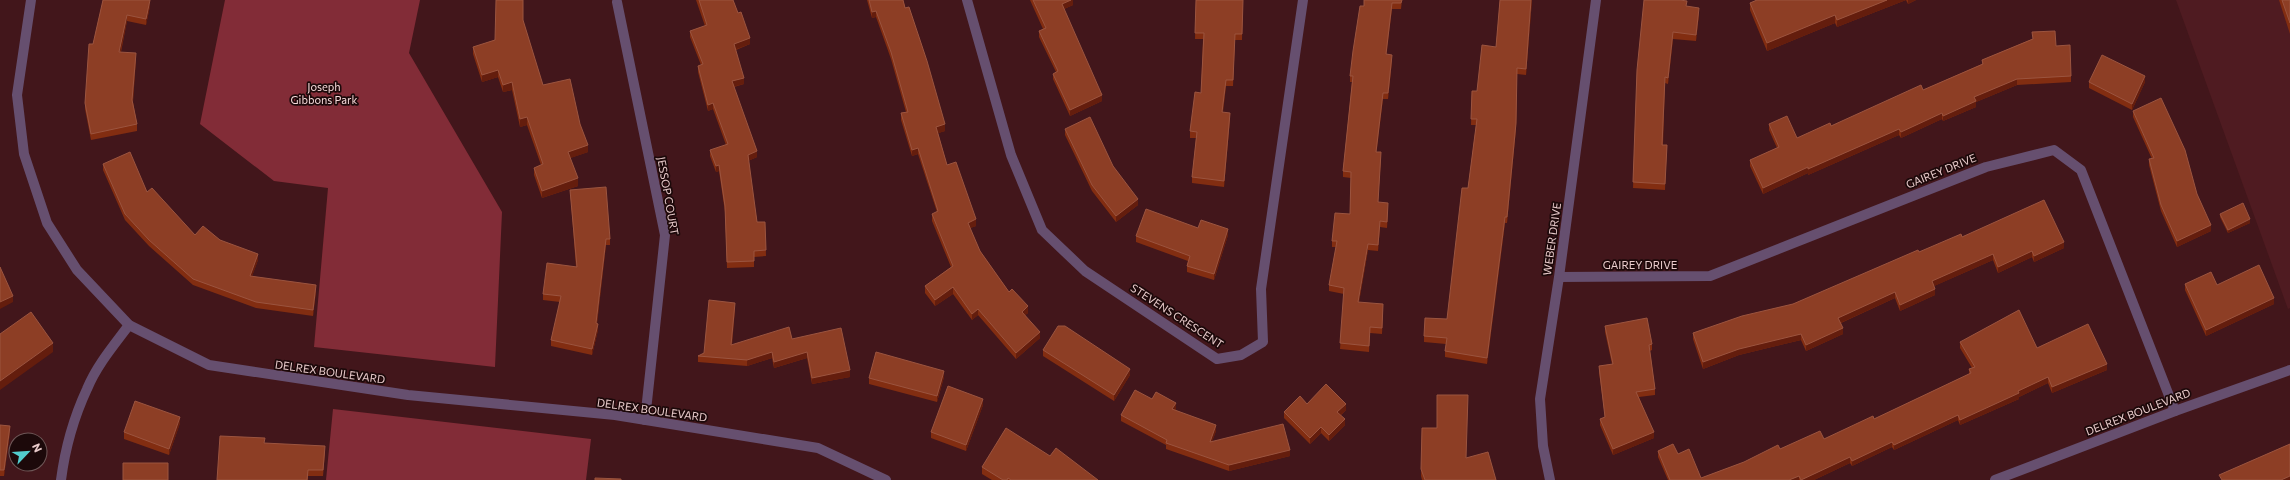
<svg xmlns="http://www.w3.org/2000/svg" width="2290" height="480" viewBox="0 0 2290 480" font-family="Commissioner,sans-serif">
<rect width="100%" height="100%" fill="#42161b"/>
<!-- built -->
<path fill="#4f1b21" d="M2176 0H2290V308L2288 309Z"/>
<!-- green -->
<path fill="#822c37" d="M225 0H420L409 53 502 212 495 367 314 347 328 188 274 181 200 124Z
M333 409 591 439 586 480H326Z"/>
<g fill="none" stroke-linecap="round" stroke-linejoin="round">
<!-- minor -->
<path stroke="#664f6f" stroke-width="10" d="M967 0 1011 155 1042 230 1085 271 1217 359 1241 355 1263 342 1261 289 1303 0
M617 2 665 235 645 420
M1559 277 1710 276 1986 167 2054 150 2081 170 2175 411
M61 480C65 449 74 417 87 389 97 365 114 345 129 325
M1550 480 1543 446 1540 399 1559 277 1596 0"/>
<!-- tertiary -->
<path stroke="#664f6f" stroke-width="10" d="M31 0 17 95 24 154 47 223 77 270 129 325 209 365 408 395 615 415 818 448 886 480
M1995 480 2175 411 2290 370"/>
</g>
<!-- wall -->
<path fill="#822d11" d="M103 0 150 6 146 25 127 21 121 52 136 59 133 102 137 124V131L91 140 85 109V103L93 44Z
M696 0H733L750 44 736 50 744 84 734 87 757 157 748 161 757 222H765L766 256 754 257V267L727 268 725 212 719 171 716 172 710 156V150L726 145 713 109 708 111 698 72V66L701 65 690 37V31L705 26Z
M867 0H903L945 131 938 133 947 165 976 226 970 228 980 251 1009 292 1028 313 1025 315 1040 338 1016 359 978 315 972 320 953 294 935 306 925 293V286L951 267 932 221V214L937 212 918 154 912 156 901 120V113L906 112 891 59 876 17 872 18Z
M1030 0H1073V5L1064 9 1102 101 1070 116 1053 79V74L1056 72 1039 37V31L1043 29Z
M1196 0H1243L1242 40H1235L1233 86H1226L1223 112 1230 119 1224 187 1192 183V177L1196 138H1190V131L1201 93 1203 39H1195Z
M1402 0 1401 9H1392L1386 54 1392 61 1388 99H1383L1376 152 1381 158 1378 202 1388 209 1387 228 1380 227 1378 251 1368 250 1359 302 1383 310 1382 334 1370 333 1369 352 1340 349 1344 294 1329 291V285L1336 247H1332V241L1350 214 1351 178 1343 177V171L1352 82H1350V76L1364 6Z
M1500 0H1532L1526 75 1517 74 1516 129 1507 223H1505L1487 364 1445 357V351L1446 344 1424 342V336L1447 319 1468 188 1476 125H1471L1472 91H1477L1496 47Z
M1757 0H1916L1908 4 1906 0 1837 27 1835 23 1767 51 1750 10V3Z
M2279 0H2290V34Z
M1687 6 1699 14 1696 41 1673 39 1668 84 1665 83 1663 145H1667L1665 190 1633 188 1637 70Z
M523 21 543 85 580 124 588 152 570 158 578 186 542 198 534 175V168L541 165 527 125 520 127 512 90 503 92 498 77 482 82 473 54V47L495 40Z
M2032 39 2056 46 2071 76V82L2017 85 1976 102V107L1943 121 1942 119 1901 138 1899 135 1808 175V173L1763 194 1750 166V160L1777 148 1769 130V124L1797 138 1831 126 1923 90 1982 64V60Z
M2089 82H2145L2132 110 2089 88Z
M2133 111 2197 194 2211 231 2177 247 2161 211 2149 165V159H2152L2133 117Z
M1065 129 1113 166 1138 205 1116 222 1092 191 1065 135Z
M103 164 147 192 195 235 220 240 258 260 252 276 316 291 313 316 256 308 193 285 149 246 125 220 103 170Z
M570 190 610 239V245H606L597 324 598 330 592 355 551 346V340L560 302 543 300V294L576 267Z
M2220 214 2250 223 2228 233 2220 217Z
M1198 228 1228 235 1214 280 1187 272V266L1188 261 1136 242V236Z
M1962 237 2064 248 2034 262 2032 257 1998 273 1993 260 1934 286 1935 295 1900 311 1895 298 1841 323 1843 334 1806 351 1801 340 1739 355 1703 369 1693 339V333L1793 304 1919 252Z
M2185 284 2217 285 2274 304 2206 336 2185 290Z
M735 309 732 345 792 339 850 377 812 384 807 358 774 368 772 358 747 366 698 362V356L704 353Z
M1605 326 1652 344V350L1650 351 1655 389V395L1639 397 1654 438 1613 455 1600 425V419L1605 417 1599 372V366L1612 364 1605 332Z
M1960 342 2037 348 2107 370 2052 393 2048 383 2019 397V399L1960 425 1958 420 1894 450 1892 447 1852 466 1850 463 1814 480H1668L1658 457V451L1678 454 1701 478 1780 449 1824 439 1874 419 1969 374V369L1972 368 1960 348Z
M1043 350 1130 375 1114 401 1043 356Z
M944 377 937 402 869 384V378Z
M1152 399 1176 409 1175 410 1216 431 1212 441 1290 456 1229 471 1166 449V445L1121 421V415Z
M1307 404 1346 410 1341 415 1345 425 1329 441 1321 433 1310 444 1284 418V412Z
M983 405 966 451 931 438V432Z
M180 423 169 455 124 439V432Z
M0 425 10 432 4 476H0Z
M1422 428 1466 458 1496 480H1422L1421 476Z
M265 443 325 452 323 476H308V480H217Z
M1050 456 1098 480H992L982 474V467Z"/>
<!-- shaded-wall -->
<path fill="#641d0d" d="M150 0V6L146 25V19Z
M1071 0H1073V5L1062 10V4Z
M1531 0H1532L1526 75V69Z
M1887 0H1906L1837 27V20Z
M1908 0H1916L1908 4Z
M1392 3V9L1386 60V54Z
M1699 8V14L1696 41V35Z
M876 11V17L872 18V12Z
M127 15V21L119 58V52Z
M1835 15V23L1767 51V43Z
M1673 32V39L1668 84V78Z
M750 38V44L734 50V44Z
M136 53V59L132 106V100Z
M1392 55V61L1388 99V93Z
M1517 68 1516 129 1507 223V217Z
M498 70V77L482 82V75Z
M2145 76V82L2132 110V104Z
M744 78V84L732 87V81Z
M2017 79V85L1976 102V107L1943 121V116L1974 97Z
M1226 80V86L1222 118V112Z
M512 82V90L503 92V85Z
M1383 93V99L1376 158V152Z
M1102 95V101L1070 116V110Z
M713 103V109L708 111V105Z
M1230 113V119L1224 187V181Z
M1942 113V119L1901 138V132Z
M527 117V125L520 127V119Z
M945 124V131L936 134V127Z
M1899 129V135L1808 175V169Z
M588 145V152L568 159V152Z
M918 148V154L912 156V150Z
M757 151V157L748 161V155Z
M719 165V171L716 172V166Z
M1808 167V173L1763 194V188Z
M578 178V186L542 198V191Z
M1138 199V205L1116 222V216Z
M1388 203V209L1387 228V222Z
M1505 217V223L1487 364V358Z
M976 219V226L968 229V223Z
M2250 219V223L2228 233V230Z
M1380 221V227L1378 251V245Z
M2211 225V231L2177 247V241Z
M1228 229V235L1214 280V274Z
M606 239V245L596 330V323Z
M2064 242V248L2034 262V256Z
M1368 244V250L1358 308V302Z
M2032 251V257L1998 273V267Z
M258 254V260L250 282V276Z
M1993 254V260L1932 287V281Z
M316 285V291L313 316V310Z
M953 287V294L935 306V300Z
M1935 289V295L1900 311V305Z
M1895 292V298L1838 324V318Z
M13 296V302L0 309V302Z
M2274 298V304L2206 336V330Z
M735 303V309L731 351V345Z
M1383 304V310L1382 334V328Z
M1028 306V313L1022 318V312Z
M978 309V315L972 320V314Z
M598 324V330L592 355V349Z
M1843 328V334L1806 351V345Z
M1040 332V338L1016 359V353Z
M1801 334V340L1739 355 1703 369V362L1739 349Z
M53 343V352L0 390V381Z
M772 352V358L747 366V360Z
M807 352V358L774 368V362Z
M2107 364V370L2052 393V387Z
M1130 369V375L1114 401V395Z
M850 370V377L812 384V378Z
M944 371V377L937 402V396Z
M2048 377V383L2019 397V399L1960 425V420Z
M983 399V405L966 451V445Z
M1176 403V409L1172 415V409Z
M1346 404V410L1337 418V412Z
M1958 415V420L1894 450V445Z
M180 417V423L169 455V449Z
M1345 419V425L1329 441V435Z
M1216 425V431L1210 448V442Z
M10 426V432L4 476V470Z
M1321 427V433L1310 444V438Z
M1654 432V438L1613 455V449Z
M1892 442V447L1852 466V461Z
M1290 450V456L1229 471V465Z
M1850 457V463L1814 480H1801Z
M1799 476V480H1789Z
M2290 476V480H2281Z"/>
<!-- building -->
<path fill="#8d3e25" stroke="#9b543f" d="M103 0H150L146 19 127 15 119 52 136 53 132 100 137 124 91 134 85 103 89 44H93Z
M496 0H523V20L543 85 570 79 580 124 588 145 568 152 578 178 542 191 534 168 543 164 527 117 520 119 512 82 503 85 498 70 482 75 473 47 495 40Z
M699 0H733L738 13 741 12 750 38 734 44 744 78 732 81 757 151 748 155 757 222H765L766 250 754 251V261L727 262 725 206 719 165 716 166 710 150 728 144 713 103 708 105 698 66 703 64 690 31 707 25Z
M869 0H903L905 8 909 7 927 61 945 124 936 127 947 165 956 162 976 219 968 223 980 251 1009 292 1012 289 1028 306 1022 312 1040 332 1016 353 978 309 972 314 953 287 935 300 925 286 953 266 932 214 938 211 918 148 912 150 901 113 908 112 891 52 876 11 872 12Z
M1033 0H1071L1062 4 1102 95 1070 110 1053 74 1058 71 1039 31 1046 28Z
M1196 0H1243L1242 34H1235L1233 80H1226L1222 112 1230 113 1224 181 1192 177 1197 132 1190 131 1195 92 1201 93 1204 33H1195Z
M1364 0H1402L1401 3H1392L1386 54 1392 55 1388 93H1383L1376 152H1381L1378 202 1388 203 1387 222 1380 221 1378 245 1368 244 1358 302 1383 304 1382 328 1370 327 1369 346 1340 343 1344 288 1329 285 1337 241H1332L1335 213 1350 214 1351 172 1343 171 1353 76H1350L1353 51 1360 6H1364Z
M1500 0H1531L1526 69 1517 68 1516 123 1507 217H1505L1487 358 1445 351 1447 338 1424 336 1425 318 1447 319 1462 188H1468L1477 119H1471L1472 91H1477L1482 45 1496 47Z
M1644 0H1680L1687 1 1686 6 1699 8 1696 35 1673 32 1668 78 1665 77 1662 145H1667L1665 184 1633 182 1637 70Z
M1757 0H1887L1837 20 1835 15 1767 43 1750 3Z
M2282 0H2290V23Z
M2055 31 2056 46 2070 45 2071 76 2017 79 1974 97 1976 101 1943 116 1942 113 1901 132 1899 129 1808 169V167L1763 188 1750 160 1779 147 1769 124 1787 116 1797 138 1830 123 1831 126 1921 85 1923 90 1983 64 1982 60 2033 39 2032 32Z
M2102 55 2145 76 2132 104 2089 82Z
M2161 98 2185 150 2197 194 2211 225 2177 241 2161 205 2149 159 2154 158 2133 111Z
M1090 117 1113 166 1138 199 1116 216 1092 185 1065 129Z
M130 152 147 192 152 188 195 235 203 226 220 240 258 254 250 276 316 285 313 310 256 302 193 279 149 240 125 214 103 164Z
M606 187 610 239H606L596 323 598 324 592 349 551 340 561 296 543 294 547 263 577 267 570 190Z
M2044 200 2064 242 2034 256 2032 251 1998 267 1993 254 1932 281 1935 289 1900 305 1895 292 1838 318 1843 328 1806 345 1801 334 1739 349 1703 362 1693 333 1742 316 1793 304 1918 250 1919 252 1961 234 1962 237Z
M2243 203 2250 219 2228 230 2220 214Z
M1146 209 1198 228 1201 220 1228 229 1214 274 1187 266 1190 256 1136 236Z
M2259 265 2274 298 2206 330 2185 284 2211 272 2217 285Z
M0 267 13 296 0 302Z
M709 300 735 303 731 345 789 327 792 339 841 328 850 370 812 378 807 352 774 362 772 352 747 360 698 356 704 353Z
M2019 310 2037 348 2088 324 2107 364 2052 387 2048 377 2018 391 2019 393 1960 420 1958 415 1894 445 1892 442 1852 461 1850 457 1801 480 1799 476 1789 480H1670L1658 451 1673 444 1678 454 1689 449 1701 478 1744 462 1778 445 1780 449 1820 431 1824 439 1873 416 1874 419 1971 373 1969 369 1975 367 1960 342Z
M31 312 53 343 0 381V334Z
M1647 318 1652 344 1649 345 1655 389 1636 392 1654 432 1613 449 1600 419 1605 417 1599 366 1613 364 1605 326Z
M1058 326H1065L1130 369 1114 395 1043 350Z
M876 352 944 371 937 396 869 378Z
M1326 384 1346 404 1337 412 1345 419 1329 435 1321 427 1310 438 1284 412 1300 396 1307 404Z
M948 386 983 399 966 445 931 432Z
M1135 390 1152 399 1156 392 1176 403 1172 409 1216 425 1210 442 1283 424 1290 450 1229 465 1166 443 1167 440 1121 415Z
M1437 395H1468L1466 458 1488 452 1496 480H1425L1421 469 1422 428H1437Z
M135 401 180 417 169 449 124 432Z
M0 425 10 426 4 470H0Z
M1006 428 1050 456 1056 448 1098 480H1011L1008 478 1007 480H1003L982 467Z
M220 436 265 438 264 443 325 446 323 470H308L307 480H217Z
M2290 444V476L2281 480H2222L2219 475Z
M123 463H168V480H123Z
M595 478 621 479V480H595Z"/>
<g text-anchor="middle" stroke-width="3.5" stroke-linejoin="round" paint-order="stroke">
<!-- park labels -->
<g font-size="11" fill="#f8dcdc" stroke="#1c090a">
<text x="324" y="91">Joseph<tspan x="324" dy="13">Gibbons Park</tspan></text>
</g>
<!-- street labels -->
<g font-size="11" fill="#e9cbcb" stroke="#1c090a">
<text transform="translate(1941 171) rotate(-22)" y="4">GAIREY DRIVE</text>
<text transform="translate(668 196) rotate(80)" y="4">JESSOP COURT</text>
<text transform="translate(1552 239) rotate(-82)" y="4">WEBER DRIVE</text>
<text x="1640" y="269">GAIREY DRIVE</text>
<text transform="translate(1177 316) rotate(33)" y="4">STEVENS CRESCENT</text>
<text transform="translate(330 372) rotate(8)" y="4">DELREX BOULEVARD</text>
<text transform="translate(652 410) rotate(8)" y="4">DELREX BOULEVARD</text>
<text transform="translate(2138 412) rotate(-21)" y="4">DELREX BOULEVARD</text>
</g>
</g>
<!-- north arrow -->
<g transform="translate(28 452) rotate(65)"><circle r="19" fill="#1c090a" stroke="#6e5757"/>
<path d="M0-3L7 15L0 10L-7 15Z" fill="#52cdce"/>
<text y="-6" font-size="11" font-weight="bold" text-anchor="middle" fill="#e9cbcb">N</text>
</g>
</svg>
